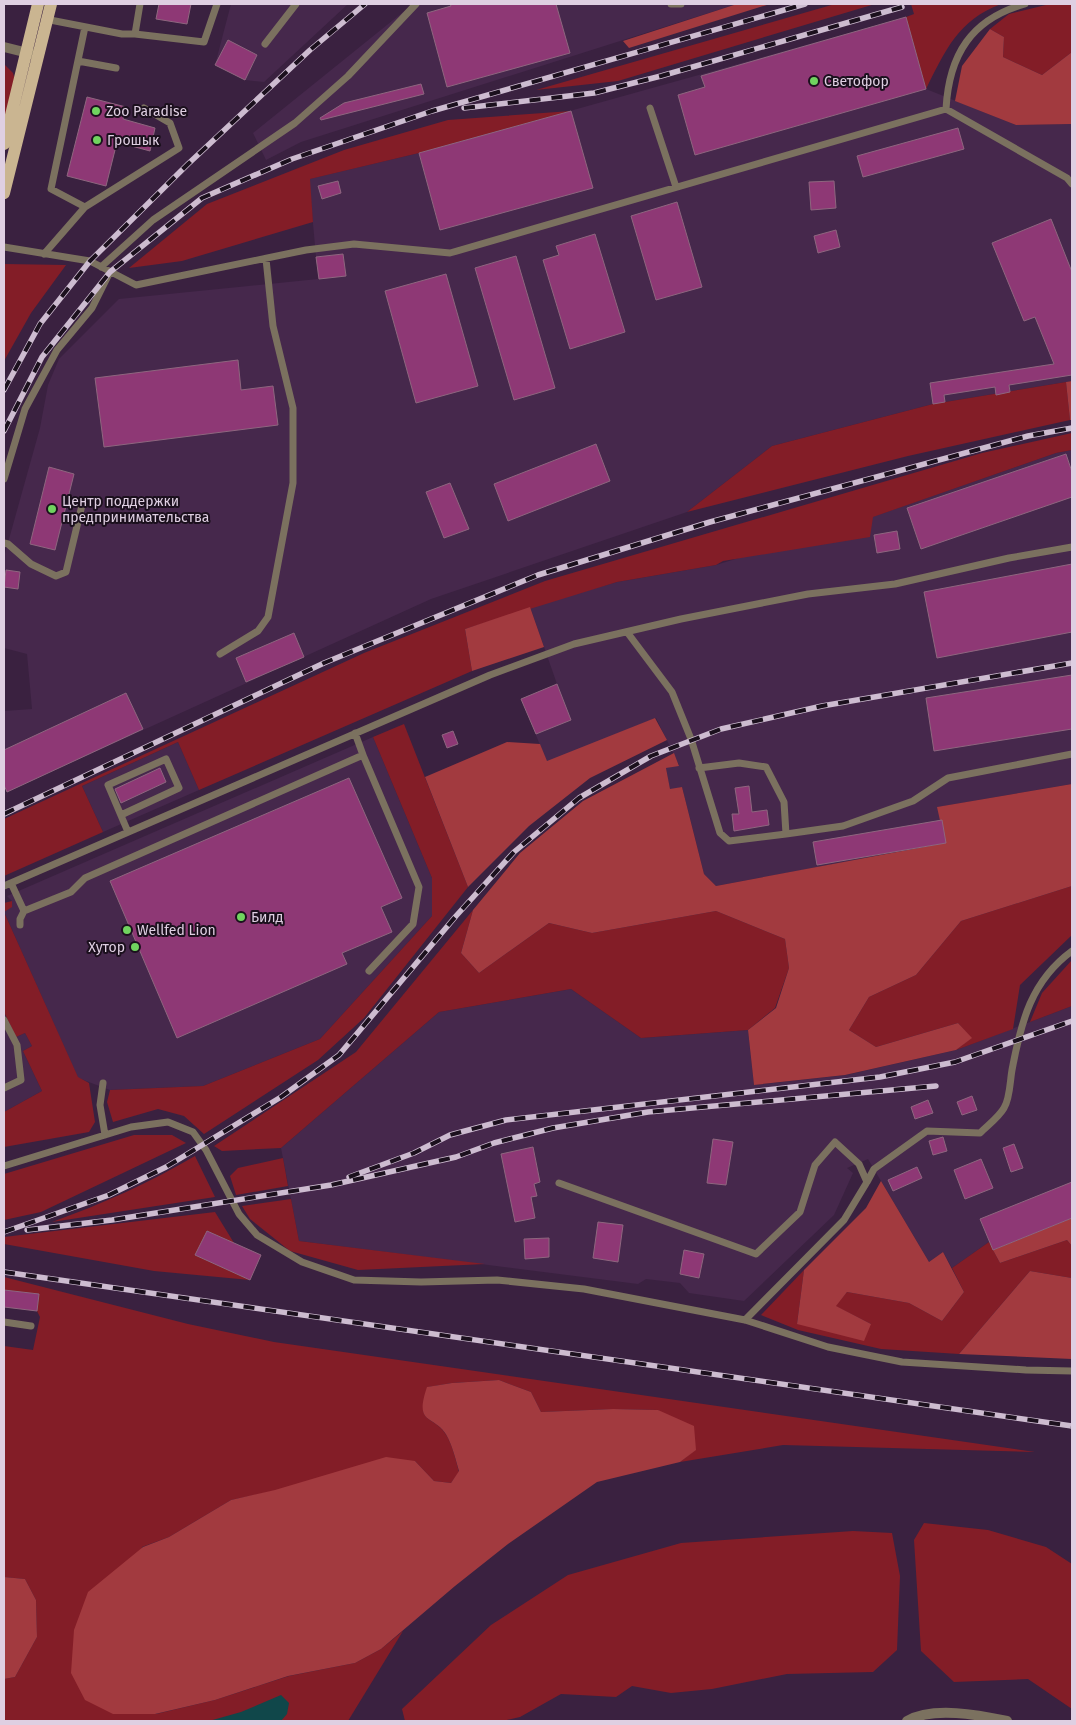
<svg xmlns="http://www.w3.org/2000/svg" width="1076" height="1725" viewBox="0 0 1076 1725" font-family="'Fira Sans',sans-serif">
<rect width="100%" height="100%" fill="#3a2140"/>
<!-- built -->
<path fill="#46284c" d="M231 4H348L264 82 245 80 215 65Z
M413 4H737L301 142 266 160 253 133Z
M906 17 926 89 1016 125 1072 124V381L933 404 772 446 687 512 431 599 7 792 4 785V711L32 709 27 654 4 648V557L40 428 48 385 59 359 119 299 318 279 309 179 419 153Z
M1072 450V784L938 807 946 843 716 886 704 874 682 787 670 790 666 768 679 765 656 718 547 762 521 699 557 684 530 607 617 582 716 565 872 517 1056 453Z
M373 737 432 878V916L320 1039 203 1086 110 1090 78 1078 4 912 12 901 7 896Z
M178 742 199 790 103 832 82 786Z
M571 989 641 1038 748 1030 754 1085 846 1075 956 1050 1072 1006V1218L993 1250 989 1242 952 1268 943 1252 929 1262 868 1159 847 1168 853 1173 834 1215 744 1301 689 1293 680 1283 646 1279 638 1284 299 1241 281 1148 439 1012Z
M4 1012 16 1037 25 1033 32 1046 23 1051 42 1091 4 1112Z"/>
<!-- green -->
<path fill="#831d27" d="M835 4H875L618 81 536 90Z
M911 4H1001C958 20 945 51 926 89L906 17 914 14Z
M1050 4H1071L1072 52 1042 75 1003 57 1004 37 990 29 1009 14Z
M5 65 13 73 16 84 4 135Z
M571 111 419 153 310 179 313 222 182 261 129 268 207 204 344 150 448 120Z
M4 264 66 265 31 313 4 361Z
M1066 382 1070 420 908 456 687 512 772 446 933 404Z
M1072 433V450L1056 453 873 517 870 537 723 561 716 565 617 582 465 629 472 671 199 790 178 742 82 786 103 832 4 876V819L364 653 545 581 982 453Z
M404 724 468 887 364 1018 318 1060 204 1134 184 1116 158 1109 113 1122 107 1102 110 1090 203 1086 320 1039 432 916V878L373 737Z
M1072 886V935L1020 985 1013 1029 956 1050 971 1038 958 1023 876 1047 849 1030 869 997 916 975 961 921Z
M12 901V907L4 912 78 1077 89 1083 95 1122 89 1132 4 1147V1112L42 1091 23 1051 32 1046 25 1033 16 1037 4 1012V903Z
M473 910 461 953 479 973 549 923 592 933 716 911 785 939 789 968 775 1008 748 1030 641 1038 571 989 439 1012 281 1148 222 1151 214 1146 356 1052Z
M1072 960V1006L1030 1022 1042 993Z
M134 1135H172L186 1143 41 1212 4 1220V1174Z
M195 1156 215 1197 52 1222C102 1204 149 1183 195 1156Z
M283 1158 288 1186 236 1195 230 1176 238 1168Z
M291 1199 299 1241 485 1264 358 1270 290 1251 250 1219 242 1206Z
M215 1212 234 1243 207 1231 196 1255 250 1280 154 1271 4 1244V1237Z
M1067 1240 1072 1246V1278L1030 1271 959 1354 881 1349 798 1330 761 1315 804 1270 797 1324H871L835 1306 847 1292 909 1303 942 1321 964 1292 952 1268 989 1242 1000 1263Z
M4 1277 188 1324 274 1342 1035 1452 783 1445 680 1462 695 1450 658 1410 613 1409 541 1412 531 1392 499 1380 452 1383 428 1387C413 1428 436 1413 448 1438 453 1448 456 1461 459 1472L451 1483 434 1481 415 1461 231 1500 169 1537 142 1547 113 1714H156L215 1700 289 1676 355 1663 381 1649 403 1631 348 1721H4V1679L15 1677 37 1637 36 1600 25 1579 4 1577V1346L33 1350 40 1317 37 1311 39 1294 4 1290Z
M924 1523 988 1530 1046 1547 1072 1564V1709L1028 1679 954 1682 921 1651 914 1540Z
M853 1531 892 1533 900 1576 897 1650 873 1672 787 1674 712 1689 671 1693 632 1686 616 1697 561 1694 520 1717 502 1721H405L402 1709 491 1625 568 1575 681 1543Z"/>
<!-- forest -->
<path fill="#a23a3f" d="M737 4H770L629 48 623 41Z
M990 29 1004 37 1003 57 1042 75 1072 52V124L1016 125 955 101 962 66Z
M1072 381V420H1070L1066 382Z
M530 607 544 647 472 671 465 629Z
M655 718 667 740 590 778 529 826 468 887 425 777 507 742 540 744 547 761Z
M674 753 679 766 666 768 670 789 682 787 704 874 716 886 945 843 937 807 1072 784V886L961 921 916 975 869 997 849 1030 876 1047 958 1023 972 1038 956 1050 845 1075 754 1085 748 1030 776 1008 789 968 785 939 716 911 592 933 549 923 479 973 461 953 473 910 520 853 583 801Z
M881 1181 929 1262 943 1252 964 1292 942 1321 909 1303 847 1292 836 1306 871 1324 864 1341 797 1324 804 1270 866 1208Z
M1072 1218V1246L1067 1240 1000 1263 993 1250Z
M1030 1271 1072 1278V1359L959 1354Z
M499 1380 531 1392 541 1412 613 1409 658 1410 694 1426 696 1450 680 1462 597 1482 508 1544 455 1586 381 1649 355 1663 288 1676 215 1700 155 1714H113L85 1700 71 1673 74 1630 88 1592 143 1547 169 1537 231 1500 275 1490 386 1457 415 1461 434 1481 451 1483 459 1471C456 1461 453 1448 448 1438 436 1413 413 1428 427 1387L452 1383Z
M4 1577 25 1579 36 1600 37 1637 15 1677 4 1679Z"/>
<!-- water -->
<path fill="#10474a" d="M281 1695 289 1703 287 1714 281 1721H209L241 1712Z"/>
<!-- building -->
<path fill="#8e3875" stroke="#8e667f" d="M159 4H191L187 24 156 19Z
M450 4H556L570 53 447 87 427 13 451 6Z
M906 17 926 89 695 155 678 95 705 87 701 76Z
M228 40 257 55 245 80 215 65Z
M421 84 424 94 321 120 320 118 344 103Z
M87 97 126 107 123 119 155 128 150 151 117 142 106 186 67 176Z
M571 111 593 188 440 230 419 153Z
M958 128 964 149 863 177 857 156Z
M338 181 341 193 322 199 318 186Z
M834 181 836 208 811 210 809 182Z
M677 202 702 287 656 300 631 216Z
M1051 219 1072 272V375L1009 385 1010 392 996 395 995 387 944 395 945 402 933 404 930 383 1054 364 1035 317 1024 321 992 243Z
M836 230 840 247 818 253 814 236Z
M595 234 625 332 570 349 543 260 559 255 556 246Z
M343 254 346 276 319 279 316 257Z
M516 256 555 388 514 400 475 268Z
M446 274 478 386 416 403 385 291Z
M238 360 241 390 273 386 278 425 104 447 95 378Z
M596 444 610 481 508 521 494 484Z
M1066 454 1072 472V497L921 549 907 508Z
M49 467 74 474 55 550 30 544Z
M450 483 469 529 444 538 426 492Z
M897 531 900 549 877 553 874 535Z
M1072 564V632L937 658 924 592Z
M6 570 20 572 18 589 4 587Z
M294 633 304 657 246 682 236 658Z
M1072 675V729L934 751 926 698Z
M557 684 571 720 536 734 521 699Z
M126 693 143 729 7 792 4 785V750Z
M453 731 458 744 447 748 442 735Z
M160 768 166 782 121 803 115 789Z
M349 778 402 898 381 907 392 932 342 953 347 964 177 1038 110 881Z
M749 786 752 812 767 810 769 825 734 831 732 814H739L735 788Z
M942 820 946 843 817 865 813 842Z
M972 1096 977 1110 962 1115 957 1102Z
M928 1100 933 1113 915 1119 911 1107Z
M943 1137 947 1151 933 1155 929 1141Z
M713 1139 733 1142 726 1185 707 1183Z
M1014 1144 1023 1168 1011 1172 1003 1148Z
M533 1147 540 1182 534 1184 537 1196 531 1197 535 1218 515 1222 501 1154Z
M981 1159 993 1188 965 1199 954 1170Z
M917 1167 922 1178 893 1191 888 1180Z
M1072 1182V1218L993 1250 980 1219Z
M598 1222 623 1225 618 1262 593 1258Z
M207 1231 261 1255 250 1280 195 1255Z
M549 1238V1257L525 1259 524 1239Z
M684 1250 704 1254 699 1278 680 1274Z
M4 1290 39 1294 37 1311 4 1307Z"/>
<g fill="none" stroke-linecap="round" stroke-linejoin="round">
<!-- service -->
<path stroke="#7b715f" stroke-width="7" d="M671 4H681
M45 19 122 34H135L140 4
M85 27 51 189 85 207
M135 34 204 42 217 4
M265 44 296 4
M78 61 116 68
M650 108 676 187
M946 109C949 55 971 19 1025 4
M4 247 90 261 136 285 306 250 354 244 450 253 946 109 1067 178 1072 184
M44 254 85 207 179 148 170 123 144 108
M101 267 153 220 295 123 348 76 416 4
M4 479 25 409 57 350 92 308 110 272
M4 543 8 544 31 564 56 576 66 572 83 501
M627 632 672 692 691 739 720 833 729 841 786 834 784 802 766 767 739 763 699 768
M220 654 258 631 268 617 293 483V408L273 326 266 259
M355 733 363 755
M121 815 179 788 166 759 108 785 128 832
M786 834 843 826 913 801 948 778 1072 754
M11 883 24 911 20 919V925
M4 886 490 675 574 644 681 619 808 594 895 584 1009 558 1072 547
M24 911 71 892 85 878 363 755 419 887 413 924 369 971
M4 1020 17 1045 21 1080 4 1088
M103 1083 100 1105 105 1135
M4 1166 131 1127 168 1122 193 1132 206 1150 239 1214 257 1235 302 1262 354 1280 421 1282 497 1280 584 1289 745 1320 828 1347 902 1362 1026 1370 1072 1371
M867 1182 874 1169 927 1131 980 1133C988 1125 999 1117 1004 1108 1010 1099 1010 1081 1012 1070 1021 1022 1031 981 1072 951
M559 1183 756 1254 800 1212 815 1165 835 1142 859 1164 867 1182 844 1220 745 1320
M4 1322 31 1326"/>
<!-- minor -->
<path stroke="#7b715f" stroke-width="10" d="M907 1721C933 1706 979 1715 1007 1721"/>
<!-- tertiary -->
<path stroke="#7b715f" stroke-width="10" d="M4 47 32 54"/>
<!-- primary -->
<path stroke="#cab591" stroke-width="12" d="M4 144 38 4
M4 193 51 4"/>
<defs>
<path id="rail" d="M464 108 594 93 661 76 902 7
M4 390 40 324 90 261 188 164 310 50 365 4
M4 431 42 357 110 272 202 198 292 159 432 111 805 4
M4 814 324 663 538 575 710 522 1028 436 1072 428
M349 1177 414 1153 450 1135 506 1120 880 1077 955 1062 1072 1021
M27 1230 112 1220 331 1185 456 1157 494 1143 553 1128 648 1112 936 1086
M4 1232 109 1195 166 1167 281 1097 339 1055 456 916 514 852 579 798 651 756 721 729 822 706 1072 663
M4 1272 1072 1426"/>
</defs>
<!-- rail casing -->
<use href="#rail" stroke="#cdbcd0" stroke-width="5.5"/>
<!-- rail -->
<use href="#rail" stroke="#1b101d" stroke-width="4" stroke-dasharray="11" stroke-linecap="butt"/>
</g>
<!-- markers -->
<g fill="#70d35f" stroke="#1b101d" stroke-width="2">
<circle cx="814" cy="81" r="5"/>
<circle cx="96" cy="111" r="5"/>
<circle cx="97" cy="140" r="5"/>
<circle cx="52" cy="509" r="5"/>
<circle cx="241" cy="917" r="5"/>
<circle cx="127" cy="930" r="5"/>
<circle cx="135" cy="947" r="5"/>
</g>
<g text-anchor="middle" stroke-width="4" stroke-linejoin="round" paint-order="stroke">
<!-- poi labels -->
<g font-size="14" fill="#dfcfe2" stroke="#1b101d" text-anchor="start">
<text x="824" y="86">Светофор</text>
<text x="106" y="116">Zoo Paradise</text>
<text x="107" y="145">Грошык</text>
<text x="62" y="506">Центр поддержки<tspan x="62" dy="16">предпринимательства</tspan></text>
<text x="251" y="922">Билд</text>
<text x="137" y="935">Wellfed Lion</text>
<text x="125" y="952" text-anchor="end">Хутор</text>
</g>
</g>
<!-- border -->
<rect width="1076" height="1725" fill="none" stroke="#dfcfe2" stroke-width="10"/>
</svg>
